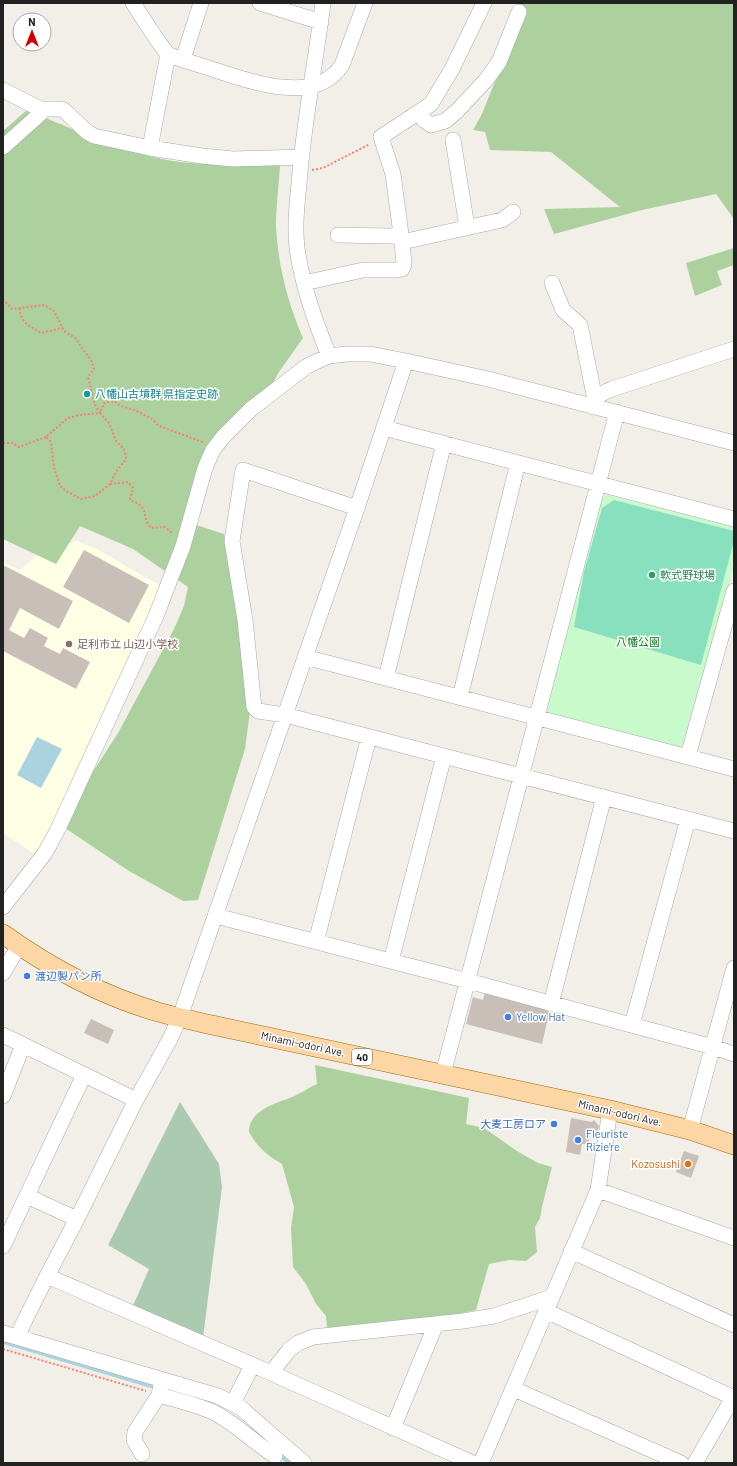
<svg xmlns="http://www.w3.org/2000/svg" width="737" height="1466" viewBox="0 0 737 1466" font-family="Barlow,'Noto Sans JP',sans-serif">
<rect width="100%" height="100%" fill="#f2efe9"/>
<!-- education -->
<path fill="#ffffe5" d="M76 541 95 548 161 586 51 832 36 855 3 833V562L20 570 35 557Z"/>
<!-- forest -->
<path fill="#add19e" d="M515 3H734V219L716 194 642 210 554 234 544 209 620 207 551 152 490 150 485 132 473 130 481 116 525 8Z
M27 110C76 130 126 155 180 162 213 166 247 164 280 165 279 185 276 207 276 227 278 265 288 304 303 338L279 372 271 386 256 396 231 418 214 439 184 521 224 534 234 581 250 711 245 749 198 900 183 901 129 871 65 828 87 781 118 733 174 629 184 606 188 587 133 549 80 526 56 564 3 539V131Z
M734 248V265L717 271 722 285 695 296 686 263Z
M315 1065 469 1098 466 1124 484 1128 517 1151 538 1163 552 1167 542 1207 540 1218 535 1227 537 1252 526 1261 509 1260 489 1264 476 1310 438 1318 327 1328 326 1316 316 1304 306 1284 293 1267 291 1228 294 1207 282 1164C267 1155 258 1148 249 1132 249 1110 275 1104 292 1097 300 1094 308 1088 317 1084Z"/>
<!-- cemetery -->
<path fill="#aacbaf" d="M180 1102 219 1164 222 1187 203 1338 132 1308 149 1269 108 1245Z"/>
<!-- park -->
<path fill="#c8facc" d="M607 495 734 527V566L688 743 678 748 550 714 545 707 600 499Z"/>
<!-- pitch -->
<path fill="#88e0be" d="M614 500 734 531V541L701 665 574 627 584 572 602 508Z"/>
<!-- water -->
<path fill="#aad3df" d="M37 737 62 749 41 788 17 775Z"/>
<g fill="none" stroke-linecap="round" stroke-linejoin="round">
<!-- stream -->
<path stroke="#aad3df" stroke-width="3.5" d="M3 1342 157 1388
M282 1457 289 1463"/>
</g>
<!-- building -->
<path fill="#c7bfb8" d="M84 550 149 585 129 623 63 587Z
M3 565 73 601 59 629 20 608 9 630 24 638 30 628 48 638 44 646 60 654 63 648 90 662 76 689 3 651Z
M485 992 550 1009 542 1044 466 1024 473 997 483 1000Z
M91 1019 114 1030 108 1044 84 1033Z
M571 1118 592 1122 594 1120 599 1126 597 1134H595L594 1136 590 1135 588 1144H582L580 1155 566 1152Z
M684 1151 699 1156 691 1178 676 1172Z"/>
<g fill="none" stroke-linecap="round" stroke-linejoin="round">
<defs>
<path id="minor" d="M133 3C142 17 151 31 160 44 163 47 165 52 168 54 174 58 200 65 209 68 246 80 315 107 342 65L365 3
M260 3 321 22
M323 3C316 59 305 116 300 172 298 198 294 222 297 248 302 285 315 321 329 356
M183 59 201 3
M3 90 40 109H62L66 112 87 132 94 136 150 148 202 156 233 159 301 157
M419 112 424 120 431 125 445 121 457 111 486 80 499 62 519 12
M453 140 467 227
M3 147 40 114V109
M150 148 168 54
M338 235 390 236 401 235
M402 242 502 220 513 212
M304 283 363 270H394L402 269 404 264 402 242 393 174 381 137 431 104 452 69 484 3
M552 283 563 310 580 325 595 400
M593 407C596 396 602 393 612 389L734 349
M384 428 734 519
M357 508 243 470 232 541 245 620 254 707 258 711 285 715 734 831
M305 657 734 769
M386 678 444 443
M460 697 518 463
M688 756 734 591
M3 907 45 853 57 831 156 616 183 546 205 468 213 450 223 437 251 409 307 366 329 356 347 354H370L406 361 488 379 734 443
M216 916 468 981 713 1047 734 1054
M316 942 369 737
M391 961 444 756
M3 973 19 946
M551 1004 604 797
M632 1025 688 819
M3 1035 136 1100
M443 1074 617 412
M3 1096 23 1045
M690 1130 734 968
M598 1190 734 1238
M27 1196 77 1219
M3 1246 84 1075
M571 1251 734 1325
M47 1276 271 1373 473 1463
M546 1311 734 1398
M3 1333 218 1396 241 1408 304 1463
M19 1337 21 1328 47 1276 77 1219 136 1100 170 1039 180 1017 357 508 406 361
M271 1373 289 1350 298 1343 313 1337 463 1321 494 1316 552 1297
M514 1389 681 1463
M159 1395C177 1400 202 1406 217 1414 238 1426 255 1443 275 1456
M233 1403 252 1366
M393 1428 436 1324
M142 1454 134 1440 135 1432 159 1395 161 1385
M481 1463 598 1190 610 1110
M695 1463 734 1396"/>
<path id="major" d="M3 934C49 967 103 996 158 1012 176 1017 194 1021 212 1025L610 1110 690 1130 734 1145"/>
</defs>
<!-- minor casing -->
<use href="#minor" stroke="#a9a9a9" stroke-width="16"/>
<!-- major casing -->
<use href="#major" stroke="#a06b00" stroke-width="20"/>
<!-- path -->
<path stroke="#fa8072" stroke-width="2" stroke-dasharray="2 2" stroke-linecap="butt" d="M312 170 323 168 370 144
M3 299 12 309 44 305 54 311 64 331 75 338 91 360 94 369 88 377 95 405 100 413 80 415 68 418 46 437 51 442 54 467 60 486 66 491 81 499 95 496 110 484 116 472 126 459 124 449 116 441 109 423 100 413 104 403 114 401 120 406 135 410 152 419 159 426 203 442
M20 308C19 322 30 326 41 333L62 328
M3 443H13L19 447 46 437
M110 484 128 482 133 488 130 500C151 507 140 516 151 528L165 527 173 534
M3 1349 146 1391"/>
<!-- minor -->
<use href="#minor" stroke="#fff" stroke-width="15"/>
<!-- major -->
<use href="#major" stroke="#fcd6a4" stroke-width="19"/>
</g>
<!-- markers -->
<circle fill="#0f9aa8" stroke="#fff" stroke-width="1.5" cx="87" cy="394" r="4"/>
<circle fill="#2e9e5b" stroke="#fff" stroke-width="1.5" cx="652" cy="575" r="4"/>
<circle fill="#8d6e63" stroke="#fff" stroke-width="1.5" cx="69" cy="644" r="4"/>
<g fill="#3f7fe0" stroke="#fff" stroke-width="1.5">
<circle cx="27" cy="976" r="4"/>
<circle cx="508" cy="1017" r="4"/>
<circle cx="554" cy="1124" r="4"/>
<circle cx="578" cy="1140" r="4"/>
</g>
<circle fill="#e8710a" stroke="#fff" stroke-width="1.5" cx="688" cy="1164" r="4"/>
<g text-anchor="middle" stroke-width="3" stroke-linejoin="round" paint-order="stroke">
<!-- shield labels -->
<rect fill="#fff" stroke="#646464" stroke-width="1" x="352" y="1049" width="20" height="16" rx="3"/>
<g font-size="10" font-weight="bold" fill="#222">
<text x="362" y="1061">40</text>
</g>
<!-- culture labels -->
<g font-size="11" fill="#0d838f" stroke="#fff" text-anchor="start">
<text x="95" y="398">八幡山古墳群 県指定史跡</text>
</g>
<!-- leisure labels -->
<g font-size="11" fill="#27864d" stroke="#fff" text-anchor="start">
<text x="660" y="579">軟式野球場</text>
</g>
<!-- park labels -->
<g font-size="11" fill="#0c8416" stroke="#fff">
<text x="638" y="646">八幡公園</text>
</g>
<!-- education labels -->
<g font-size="11" fill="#785e54" stroke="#fff" text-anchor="start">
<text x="77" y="648">足利市立 山辺小学校</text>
</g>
<!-- shop labels -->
<g font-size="11" fill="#366cbe" stroke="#fff" text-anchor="start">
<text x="35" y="980">渡辺製パン所</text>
<text x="516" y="1021">Yellow Hat</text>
<text x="546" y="1128" text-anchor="end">大麦工房ロア</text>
<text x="586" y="1138">Fleuriste<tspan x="586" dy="13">Rizie're</tspan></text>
</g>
<!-- street labels -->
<g font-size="11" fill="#222" stroke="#fff">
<text transform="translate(303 1044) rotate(12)" y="4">Minami-odori Ave.</text>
<text transform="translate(620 1113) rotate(13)" y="4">Minami-odori Ave.</text>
</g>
<!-- food labels -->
<g font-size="11" fill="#c56008" stroke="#fff" text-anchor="end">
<text x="680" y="1168">Kozosushi</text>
</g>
</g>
<!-- border -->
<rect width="737" height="1466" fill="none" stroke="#222222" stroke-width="8"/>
<!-- north arrow -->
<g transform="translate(32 32)"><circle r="19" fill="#ffffff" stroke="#a7a7a7"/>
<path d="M0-3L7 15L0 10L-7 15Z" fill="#d40000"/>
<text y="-6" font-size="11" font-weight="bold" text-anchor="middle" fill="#222222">N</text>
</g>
</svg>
